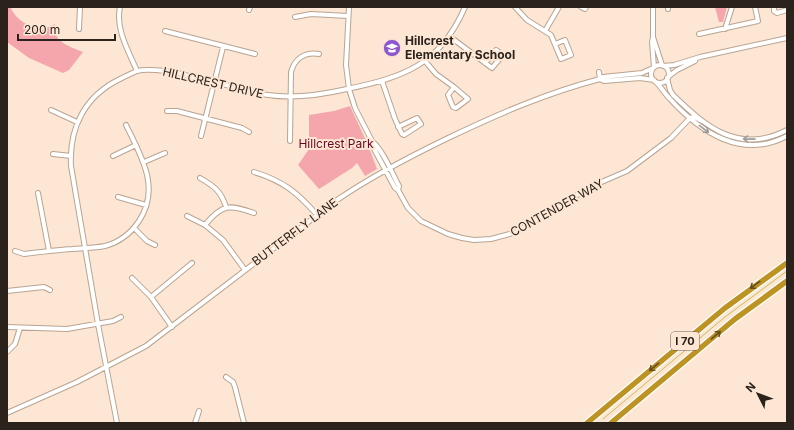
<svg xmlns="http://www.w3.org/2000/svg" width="794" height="430" viewBox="0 0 794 430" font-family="Inter,sans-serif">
<rect width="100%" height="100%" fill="#fde6d3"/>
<!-- green -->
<path fill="#f4a6ac" d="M7 7H10C17 21 28 26 42 30L55 24C52 42 69 46 83 52L69 70 63 73 29 58 7 42Z
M715 7H727L723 22H719Z
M350 106 368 145 377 169 365 176 357 163 352 168 319 189 298 165 309 149V115L334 111Z"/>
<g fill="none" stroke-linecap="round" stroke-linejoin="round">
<!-- stream -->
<path stroke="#bfc25a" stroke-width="1" d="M603 419 725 317 787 271"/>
<defs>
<path id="minor" d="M120 7C115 29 129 52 137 71
M349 7 346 65 349 89 355 108 372 141 373 147 395 188 398 190 408 208 421 221 448 234 462 238 474 240 491 239 517 232 590 187 627 171 671 138 690 118 694 117 702 121
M515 7 527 20 551 35 561 59 571 55 565 40 555 44
M581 7 585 9 586 7
M653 7V37L652 42 654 67
M668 7V9
M774 7V11L777 13 787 10
M249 10 250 7
M295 17 311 14 348 16
M79 29 80 7
M725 29 732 7
M165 31 255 54
M545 31 559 7
M699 34 758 21 755 7
M449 36 492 68 502 56V54L496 50 485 63
M653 37 662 65
M425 61 436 74 454 87
M651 74a9 9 0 1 1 18 0a9 9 0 1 1-18 0Z
M663 66 674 65 700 57 787 38
M599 72 600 79
M668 77 677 70 695 61
M667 78 670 90 673 95C706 127 739 155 787 130
M600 79 604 81 640 78 654 80
M382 81 395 119 402 134 404 135 421 124 417 118 398 127
M656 82C661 87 665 94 670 99 700 132 742 160 787 136
M454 87 468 99 456 108 453 107 448 95Z
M51 110 77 122
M167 111H177L242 128 249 132
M201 136 223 47
M290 141 291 72C295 58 305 52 319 54
M372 141C383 150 392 173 399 186L398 190
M53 154 71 156
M113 156 136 145
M144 162 165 153
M254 172C283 181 297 192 317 215
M200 178C214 186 221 191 226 207
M38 193 49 251
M118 197 146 205
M187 216 205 225 223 240 245 270
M205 225C222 204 229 204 254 213
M134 228 147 241 155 245
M15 251 24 254C40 252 56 250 72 249 83 248 95 248 105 246 120 242 131 233 139 221 161 188 141 156 126 125
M132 278 151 297 172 327
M7 291 44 287 50 290
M151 297 192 263
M7 327 67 329 113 321 121 317
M7 352 15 344 20 328
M226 377 233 382 235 387 244 423
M7 413 77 382 146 346 337 200C372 176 409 157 446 139 496 115 546 93 600 79L603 77 642 73 653 68
M117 423 98 324 71 166C69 127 85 96 120 79 126 76 132 73 137 71 149 68 162 71 174 72 195 78 217 83 239 88 248 91 258 94 268 95 295 99 321 95 347 89 404 77 440 65 465 7
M195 423 199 411"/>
<path id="highway" d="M587 423 725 308 787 263
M611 423 735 319 787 281"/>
</defs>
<!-- minor casing -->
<use href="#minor" stroke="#b9a492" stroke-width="6"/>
<!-- highway casing -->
<use href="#highway" stroke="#fff" stroke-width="8"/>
<!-- minor -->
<use href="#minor" stroke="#fff" stroke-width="4"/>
<!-- highway -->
<use href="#highway" stroke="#bd9323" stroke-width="5.5"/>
</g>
<!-- one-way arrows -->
<defs><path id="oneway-shaft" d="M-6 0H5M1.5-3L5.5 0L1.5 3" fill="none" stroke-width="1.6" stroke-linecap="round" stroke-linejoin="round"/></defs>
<g stroke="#9f9c98">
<use href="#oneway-shaft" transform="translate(704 129) rotate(37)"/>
<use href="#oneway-shaft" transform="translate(749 139) rotate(-179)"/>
</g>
<g stroke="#654f1e">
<use href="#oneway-shaft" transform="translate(755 285) rotate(144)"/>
<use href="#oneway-shaft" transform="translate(716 335) rotate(-40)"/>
<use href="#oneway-shaft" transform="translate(654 367) rotate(140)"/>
</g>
<!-- icons -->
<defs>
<symbol id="school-disc" viewBox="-11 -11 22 22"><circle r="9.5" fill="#8d57cf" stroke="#fde6d3"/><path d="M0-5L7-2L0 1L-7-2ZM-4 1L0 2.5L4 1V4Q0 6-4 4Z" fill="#fff"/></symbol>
</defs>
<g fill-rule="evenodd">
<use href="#school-disc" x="382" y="38" width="20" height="20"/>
</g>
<g text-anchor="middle" stroke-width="4" stroke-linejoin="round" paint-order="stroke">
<!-- shield labels -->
<rect fill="#fde6d3" stroke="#695d52" stroke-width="1" x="671" y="332" width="28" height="18" rx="3"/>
<g font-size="11" font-weight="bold" fill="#2a221b">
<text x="685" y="345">I 70</text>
</g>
<!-- poi labels -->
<g font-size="12" font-weight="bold" fill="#2a221b" stroke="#fde6d3" text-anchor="start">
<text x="405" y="45">Hillcrest<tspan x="405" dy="14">Elementary School</tspan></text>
</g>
<!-- street labels -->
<g font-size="12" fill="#2a221b" stroke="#fde6d3">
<text transform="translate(213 83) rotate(13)" y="4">HILLCREST DRIVE</text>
<text transform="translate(557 208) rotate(-29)" y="4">CONTENDER WAY</text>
<text transform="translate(295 232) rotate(-37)" y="4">BUTTERFLY LANE</text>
</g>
<!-- park labels -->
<g font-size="12" fill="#670621" stroke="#fde6d3">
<text x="336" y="148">Hillcrest Park</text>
</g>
</g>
<!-- border -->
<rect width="794" height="430" fill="none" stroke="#2a221b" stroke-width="16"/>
<!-- north arrow -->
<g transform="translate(758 394) rotate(312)" stroke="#fde6d3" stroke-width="3" paint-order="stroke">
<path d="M0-3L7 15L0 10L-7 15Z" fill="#2a221b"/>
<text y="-6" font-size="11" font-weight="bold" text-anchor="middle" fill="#2a221b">N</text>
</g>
<!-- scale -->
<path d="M18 34v6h97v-6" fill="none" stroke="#2a221b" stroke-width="2"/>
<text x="24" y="34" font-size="12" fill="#2a221b" stroke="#fde6d3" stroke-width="3" paint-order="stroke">200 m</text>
</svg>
